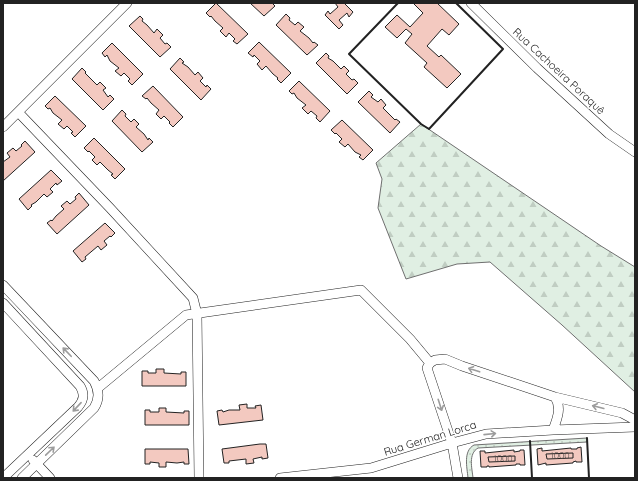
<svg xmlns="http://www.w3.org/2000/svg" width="638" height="481" viewBox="0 0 638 481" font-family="Quicksand,sans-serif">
<defs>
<pattern id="green-dots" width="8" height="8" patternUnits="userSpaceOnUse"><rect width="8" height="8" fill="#e0efe3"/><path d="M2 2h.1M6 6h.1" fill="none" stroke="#c0cdc2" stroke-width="1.8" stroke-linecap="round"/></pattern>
<pattern id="forest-firs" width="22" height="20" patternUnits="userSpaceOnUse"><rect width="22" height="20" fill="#e0efe3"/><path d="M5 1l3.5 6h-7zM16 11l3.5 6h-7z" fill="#c0cdc2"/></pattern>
</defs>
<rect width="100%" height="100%" fill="#fff"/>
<!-- green -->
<path fill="url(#green-dots)" stroke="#6f6f6f" d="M587 438V442L478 448C468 454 472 468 473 478H468C467 467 463 451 474 445Z"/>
<!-- forest -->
<path fill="url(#forest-firs)" stroke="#6f6f6f" d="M421 124 601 246 635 267V392L562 325 490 262 457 264 406 279 378 208 382 179 376 163Z"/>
<!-- building -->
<path fill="#f3c9c0" stroke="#222" d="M216 3 248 34 237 44 233 41 235 39 229 33 226 37 220 31 223 28 215 21 211 16 210 17 206 13Z
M250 3H272L275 6 264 16Z
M335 3H344L353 12 349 17 347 13 339 20 343 25 339 29 325 15 328 11 330 14 338 7Z
M413 3H437L459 24 449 35 442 29 427 46 439 57 441 55 461 74 447 88 424 67 427 63 405 43 412 34 406 29 397 38 385 27 397 15 410 27 423 13Z
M286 14 290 18 289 20 295 25 298 22 304 27 300 31 309 38 313 43 314 42 318 45 307 55 276 25Z
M140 16 143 19 142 21 147 25 154 33 157 29 163 35 160 38 165 44 167 43 171 47 160 57 129 26Z
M259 42 291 73 281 83 277 79 278 78 273 74 266 66 262 70 257 64 260 61 254 55 253 57 248 53Z
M112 43 143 74 132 85 128 81 130 79 124 73 121 76 115 71 119 68 110 61 107 55 105 57 102 53Z
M326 53 329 56 328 58 333 61 341 69 344 66 349 71 346 74 352 80 354 79 358 83 347 94 316 63Z
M180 58 184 62 182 63 188 67 195 75 198 72 203 78 200 81 206 87 207 85 211 89 201 100 170 69Z
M82 68 86 72 85 73 97 85 100 82 106 88 103 90 108 97 110 95 114 99 103 110 72 79Z
M299 81 330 111 320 122 316 118 317 116 311 111 308 114 302 108 306 105 297 98 294 93 292 94 289 91Z
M153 86 183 117 173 127 169 123 170 122 164 116 161 119 156 114 159 110 151 103 147 98 146 99 142 96Z
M369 91 373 95 371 97 378 102 381 99 386 105 383 108 395 120 396 119 400 122 390 133 358 102Z
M55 96 86 126 75 137 71 133 73 132 67 126 64 129 58 124 62 120 53 113 50 108 48 109 45 106Z
M122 110 126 114 125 116 131 122 134 119 139 124 136 127 144 134 148 140 149 138 153 142 142 152 112 121Z
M342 120 373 150 363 160 359 157 361 155 355 152 348 144 345 147 339 142 342 139 336 133 335 134 331 130Z
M94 138 125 169 115 179 111 175 113 174 108 170 100 162 97 165 92 160 95 157 89 151 88 152 84 148Z
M25 141 35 152 3 181V162L10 157 7 153 13 148 16 151 22 146 21 145Z
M51 170 62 181 57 185 56 183 50 189 53 192 47 197 44 194 36 202 31 205 32 206 28 210 19 199Z
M79 193 89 205 57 234 47 223 51 220 52 221 56 216 64 209 61 206 67 201 70 204 76 199 75 197Z
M105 223 115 233 111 237 110 236 104 241 107 245 101 250 98 246 85 257 86 259 82 262 73 251Z
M156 369H164V373L181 374V372H186V386H142V371H148V373H156Z
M247 404V408H256L255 406 261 405 263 420 219 425 217 411 222 410 223 412 229 410H240L239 405Z
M159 408H166V412L184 413V411H189V425H145V410H150V412H159Z
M260 444H266L268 458 262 459V457L253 459 254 463 246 464V459L229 461V463H224L222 449Z
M581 447 582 462H576V461L573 462V463L546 465V463L538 465 537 449 542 448V451L571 448V449H577V448Z
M145 449H188L189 464H184V462L177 463 166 462V467H159V463L150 462V464H145Z
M514 450V452L520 451V450H524L525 465H520V464H516V465L489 467V466H487V467H481L480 451H485V453Z
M573 453V458L547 459 546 454Z
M515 456V461L489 462 488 457Z"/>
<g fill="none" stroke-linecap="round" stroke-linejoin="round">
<defs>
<path id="minor" d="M471 3 537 68 609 134 635 152
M18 112 110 208 193 298 197 314 199 478
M3 127 127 3
M3 285 94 381C99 390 100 399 94 408L22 478
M3 303 80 386C85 394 84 400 78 407L3 478
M98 388 186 315 361 290 410 339 430 363
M553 430C557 419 562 408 555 397
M33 460 50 478
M280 478 371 468 452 443 486 434 553 430 635 427
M458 478 452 443 427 368 430 363 435 360 445 359 462 366 555 397 622 413 635 420"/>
</defs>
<!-- minor casing -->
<use href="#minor" stroke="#222" stroke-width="10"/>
<!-- minor -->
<use href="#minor" stroke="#fff" stroke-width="9"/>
<!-- wall -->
<path stroke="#222" stroke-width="2" d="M398 3 349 54 421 124 429 129 503 49 456 3
M587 438 589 478
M530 441 532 478"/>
</g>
<!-- one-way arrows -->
<defs><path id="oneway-shaft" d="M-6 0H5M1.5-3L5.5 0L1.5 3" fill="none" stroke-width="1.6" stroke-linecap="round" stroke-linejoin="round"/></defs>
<g stroke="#9c9c9c">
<use href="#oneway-shaft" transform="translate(67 352) rotate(-134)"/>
<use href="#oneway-shaft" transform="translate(474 370) rotate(-162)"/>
<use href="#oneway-shaft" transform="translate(440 405) rotate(72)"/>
<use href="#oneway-shaft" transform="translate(77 407) rotate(133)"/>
<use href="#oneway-shaft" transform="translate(598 407) rotate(-166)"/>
<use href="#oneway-shaft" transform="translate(490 434) rotate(-6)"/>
<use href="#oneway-shaft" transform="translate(50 451) rotate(-44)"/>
</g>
<g text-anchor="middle" stroke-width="3" stroke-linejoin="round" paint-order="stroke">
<!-- number labels -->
<g font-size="9" fill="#564c4a">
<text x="560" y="459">1000</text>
<text x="503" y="462">1000</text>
</g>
<!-- street labels -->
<g font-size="11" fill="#222" stroke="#fff">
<text transform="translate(559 71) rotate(43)" y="4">Rua Cachoeira Poraquê</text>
<text transform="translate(430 438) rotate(-17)" y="4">Rua German Lorca</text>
</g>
</g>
<!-- border -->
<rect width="638" height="481" fill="none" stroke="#222222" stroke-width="8"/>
</svg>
